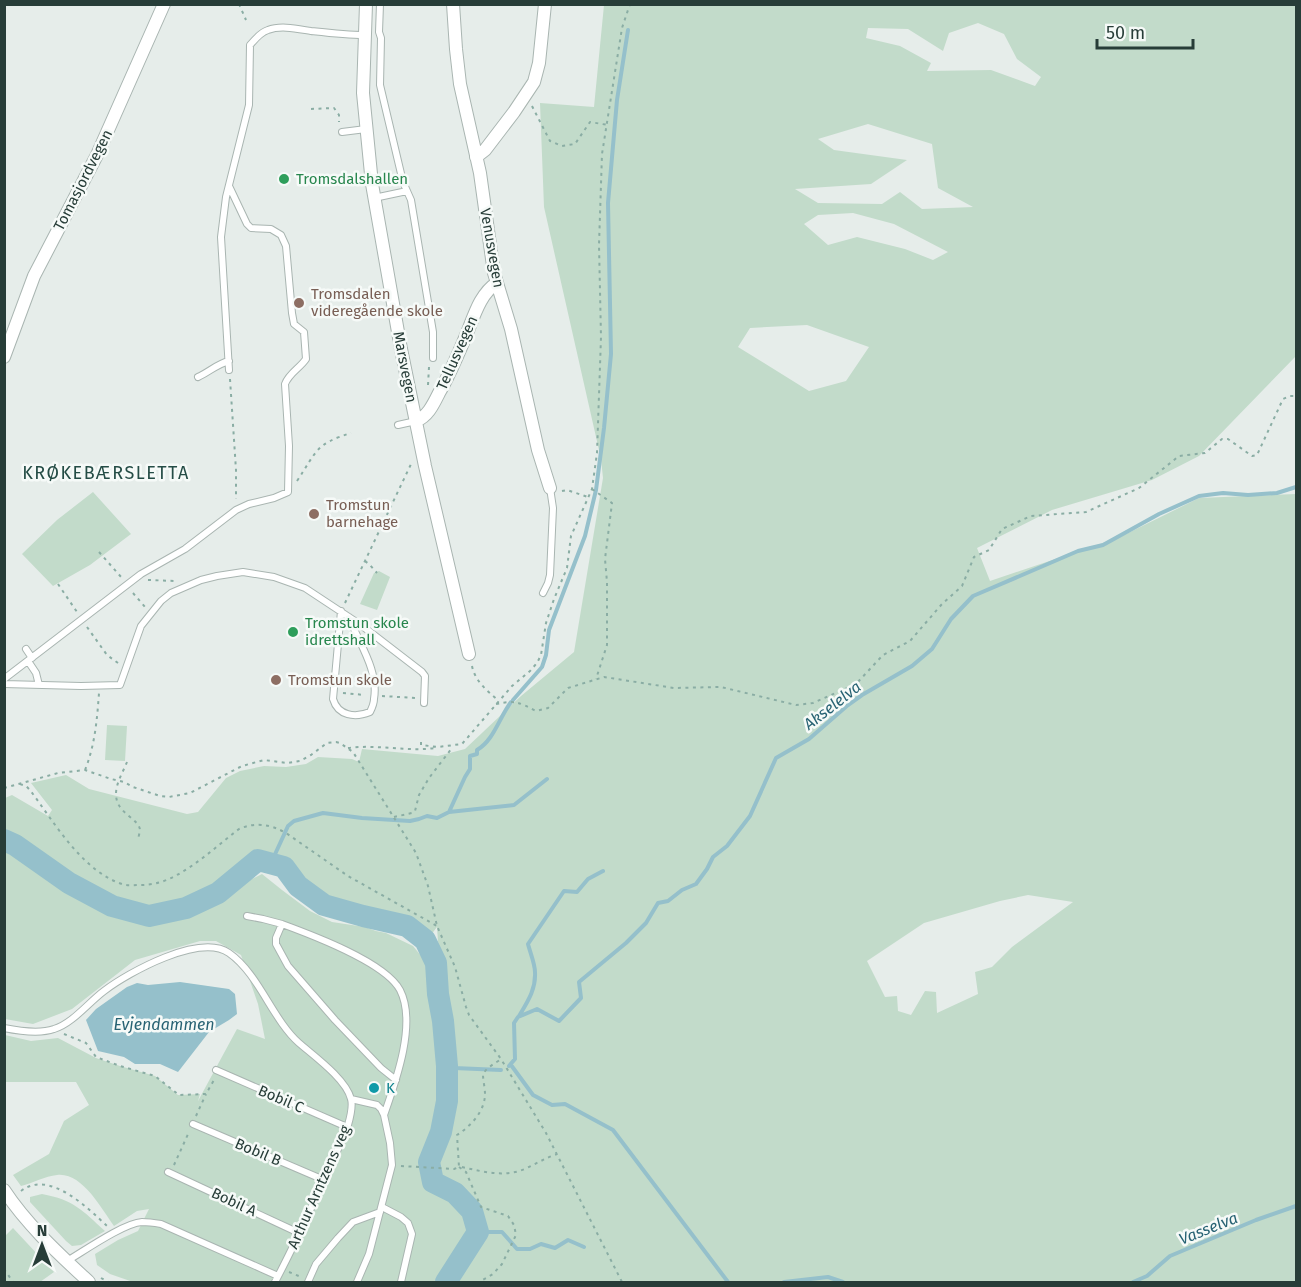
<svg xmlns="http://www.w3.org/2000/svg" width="1301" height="1287" viewBox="0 0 1301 1287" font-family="'Fira Sans',sans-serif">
<rect width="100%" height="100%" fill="#e6edea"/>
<!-- green -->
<path fill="#c2dbca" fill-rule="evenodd" d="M604 5H1296V356L1199 456 1152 480 1052 510 977 548 990 581 1118 538 1199 498 1296 494V1282H133L110 1274 97 1265 95 1254 118 1240 138 1231 149 1209 137 1211 114 1226C101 1208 82 1172 57 1175 45 1176 33 1183 21 1186L13 1175 49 1154 64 1121 89 1105 76 1082H5V1035L31 1041 58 1038 96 1058 120 1066 155 1076 178 1095 200 1094 198 1101 237 1029 265 1039 258 1004 241 955 216 941H200L135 960 72 1009 33 1024 5 1019 4 847 96 902 149 918 205 903 262 874 282 890 310 911 332 922 365 927 376 931 386 933 413 946 422 957 431 973 433 1006 441 1050 442 1071 430 1137 448 1138 457 1077 447 1018V989L443 960 438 942 437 927 427 940 408 925 324 904 298 886 284 866 258 857 217 890 185 905 151 913 113 904 71 882 17 844 5 828V798L12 795 48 816 52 810 31 783 66 775 89 789 187 814 198 812 226 778 240 771 264 766 286 767 306 764 318 757 352 759 359 762 362 749 438 756 465 749 521 696 574 652 603 478 601 459 544 207 540 103 594 107ZM978 23 1004 34 1017 59 1041 77 1035 86 991 70 927 71 931 63 900 46 866 38 868 28 908 29 943 51 949 33ZM868 124 932 144 938 188 973 207 922 209 900 192 882 204 818 203 795 189 871 184 907 160 834 150 818 139ZM853 213 894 224 948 252 933 260 905 249 857 237 828 245 804 224 818 215ZM807 325 869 347 846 381 809 391 738 347 750 328ZM1028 895 1073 902 1012 947 992 967 975 972 978 994 937 1013 936 992 925 991 911 1015 898 1011 897 996 885 997 867 961 924 923 1000 901Z
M93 492 131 534 90 565 53 586 22 554 57 520Z
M379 571 390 577 377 610 360 604 374 573Z
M107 725 127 726 125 761 105 760Z
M42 1194C74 1200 82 1210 105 1231L81 1245 72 1246 66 1241 30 1202V1197Z
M13 1228 54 1272 40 1282H5V1241L6 1235Z"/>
<!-- water -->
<path fill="#95c0cb" d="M180 982 229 989 235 994 237 1014 229 1020 209 1032 178 1072 160 1064H135L124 1057 98 1051 86 1020 96 1009 127 987 137 983 148 985Z"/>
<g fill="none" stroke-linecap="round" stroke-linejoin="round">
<!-- stream -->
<path stroke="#95c0cb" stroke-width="4" d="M513 700 542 667 546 655 549 630 585 536 596 490 604 428 611 354 608 203 617 100 628 30
M449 812 465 777 470 769V756L477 754V750C494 740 499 718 511 702
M271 863 288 826 294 821 323 813 362 818 410 821 419 819 427 816 437 818 449 812 514 805 547 779
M519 1016C528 1001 536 989 535 972 535 964 530 952 528 944L564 891 577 892 588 879 603 871
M447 1062 454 1068 501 1070
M511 1065 533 1095 552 1105 565 1104 613 1130 728 1282
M509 1066 515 1059 514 1023 518 1017 537 1009 559 1021 581 998 579 982 626 943 646 923 658 903 668 901 682 890 696 884 707 869 713 857 727 846 750 816 776 758 809 739 848 705 862 695 912 666 932 649 951 619 973 596 1078 551 1103 545 1159 514 1199 496 1223 493 1248 495 1277 493 1296 487
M478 1232H502L517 1249H530L541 1244 555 1248 568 1240 584 1247
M784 1282 828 1277 843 1282
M1133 1282 1147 1276 1170 1256 1256 1220 1296 1206"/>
<!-- river -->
<path stroke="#95c0cb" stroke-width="22" d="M4 840 15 845 69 883 112 906 149 916 186 908 218 893 258 860 284 867 298 886 324 905 363 916 407 926 425 940 436 963 438 994 443 1021 447 1066V1101L441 1132 429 1162 433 1182 455 1193 472 1211 478 1232 446 1282"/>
<defs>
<path id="lane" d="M380 4 379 32 381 38 380 85 403 182 411 200 433 332V358
M342 132 366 129
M374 198 407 191
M229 370 221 237 226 197 249 105 250 45C255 39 261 32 268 30 281 25 298 29 311 31 329 33 346 35 364 35
M198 377C209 372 217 364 229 361
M398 425 416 421
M543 593 548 583 550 575 553 508 550 488
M341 611 333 699C338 716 355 718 370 712 372 708 374 703 374 699 379 670 358 642 349 617
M26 649 32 658
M28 661 36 673 39 685
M4 679 141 574 185 549 236 510 249 504 274 498 288 492 289 446 285 384C289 373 300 368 306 359L304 332 294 324 292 313 286 246 281 235 271 229 251 228 247 224 229 186
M4 684 81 686 120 685 141 626 161 601 171 593 201 580 217 576 243 572 274 577 305 588 361 625 422 672 425 676 424 703
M247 916 263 919 282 924
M4 1028C19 1031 40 1034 54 1029 72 1024 89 1002 104 991 129 972 200 933 229 953 259 974 272 1019 299 1043 314 1056 346 1079 351 1099 353 1106 350 1118 348 1125 343 1141 334 1156 328 1171 311 1209 294 1246 275 1282
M216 1070 347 1127
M351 1099 377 1105 381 1109 384 1115 390 1143 392 1165 369 1254 357 1282
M384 1115C396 1081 417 1023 400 990 385 962 312 935 282 924L276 938V944L288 966 335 1020 381 1068 396 1080
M193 1124 324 1180
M168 1172 299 1233
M382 1207 401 1217 408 1223 412 1234 401 1282
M67 1261C84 1251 124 1223 142 1222 148 1222 155 1223 161 1224L278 1276
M308 1282 316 1264 338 1238 353 1222 380 1212"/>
<path id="street" d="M366 4 363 93 372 184 401 349 425 466 469 654
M453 4 456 49 460 84 480 173 494 273 511 329 538 450 550 488
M476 157 485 150 514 112 534 82 539 63 545 4
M4 357 34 276 97 155 164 4
M416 421C428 416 433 405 439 393 449 376 457 357 465 338 473 320 479 294 497 283
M4 1190C27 1225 59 1254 89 1282"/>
</defs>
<!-- lane casing -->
<use href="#lane" stroke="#a9b5b1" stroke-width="8"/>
<!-- street casing -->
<use href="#street" stroke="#a9b5b1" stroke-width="14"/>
<!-- path -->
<path stroke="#8aada4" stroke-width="2" stroke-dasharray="3 4.5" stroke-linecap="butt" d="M239 4 246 20
M532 106 550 141 562 146 575 144 590 122 608 125
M311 109 334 108 339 115V122
M230 379 236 470V499
M428 385 429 367
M297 481C317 451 315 444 351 433
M592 489 612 503 605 559 607 582V645L596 679
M562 491 567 490 588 497
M99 552 122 578
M365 561 370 565 377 573
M148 580 176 581
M58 584 77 612
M133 593 145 607
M345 603 412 462
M87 627 107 655 118 663
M472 666C475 681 487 691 499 701
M343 693 365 695
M382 696 416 698
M496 704C516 700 518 702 536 711L548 708 568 688 604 677 674 688 721 687 796 705 813 703 856 684 883 655 910 641 942 604 962 586 974 557 989 550 1002 529 1031 516 1086 512 1139 488 1179 456 1205 453 1222 439H1228L1252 456 1257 455 1283 399 1290 396H1296
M421 742V745L438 747 462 744 512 686 530 671 537 663 541 655 546 623 554 599 567 568 571 536 592 489 597 453 601 337 599 245 602 154 622 28 630 4
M348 748C377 744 406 752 435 748
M127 762C123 772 116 783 116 794 116 814 139 818 140 830 140 832 138 838 138 840
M85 770C95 745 97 720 99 693
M20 784 26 786 30 790C54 822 82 871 122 884 127 886 134 885 140 885 153 885 164 882 175 876 198 864 218 845 239 829 255 822 270 824 286 833L348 876 437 926
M4 788 58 773 85 770 111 779 124 782 133 787 160 796 169 797 190 793 242 766 264 760 287 763 300 761 311 755 327 743 336 742 340 743 353 752 416 853 428 886 437 926 455 967 466 1007 469 1015 501 1059 546 1133 622 1282
M394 817 412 813 415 811 419 795 429 778 452 748
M64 1034 86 1043 96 1057 120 1066 155 1076 179 1095 206 1094 214 1080
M196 1116 206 1094
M174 1165 189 1132
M401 1166 454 1169 459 1167 457 1135C471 1126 485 1111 485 1094 485 1088 483 1080 483 1075 485 1068 496 1063 501 1059
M459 1167 466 1172 481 1207 508 1216 514 1225 516 1235 502 1264 493 1274 479 1282
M462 1167C484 1172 506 1178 527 1168 537 1163 546 1158 557 1154
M21 1191C49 1169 88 1208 108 1227
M4 1269 13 1282
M289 1272 301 1277
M101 1278 108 1282"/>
<!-- lane -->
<use href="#lane" stroke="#fff" stroke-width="6"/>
<!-- street -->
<use href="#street" stroke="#fff" stroke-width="12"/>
</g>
<!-- markers -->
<g fill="#2e9e5b" stroke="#f6faf8" stroke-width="2">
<circle cx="284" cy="179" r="6"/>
<circle cx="293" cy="632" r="6"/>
</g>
<g fill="#8d6e63" stroke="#f6faf8" stroke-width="2">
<circle cx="299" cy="303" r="6"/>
<circle cx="314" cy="514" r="6"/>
<circle cx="276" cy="680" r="6"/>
</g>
<circle fill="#0f9aa8" stroke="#f6faf8" stroke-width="2" cx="374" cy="1088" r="6"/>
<g text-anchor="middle" stroke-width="5" stroke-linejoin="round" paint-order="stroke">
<!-- leisure labels -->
<g font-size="15" fill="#27864d" stroke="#f6faf8" text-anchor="start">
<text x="296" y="184">Tromsdalshallen</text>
<text x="305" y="628">Tromstun skole<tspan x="305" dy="17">idrettshall</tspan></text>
</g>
<!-- street labels -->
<g font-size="15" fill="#273d38" stroke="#f6faf8">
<text transform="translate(83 180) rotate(-63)" y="5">Tomasjordvegen</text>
<text transform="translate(492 248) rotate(80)" y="5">Venusvegen</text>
<text transform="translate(457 353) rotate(-66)" y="5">Tellusvegen</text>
<text transform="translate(405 367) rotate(79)" y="5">Marsvegen</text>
<text transform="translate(281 1099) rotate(23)" y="5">Bobil C</text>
<text transform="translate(258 1152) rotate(23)" y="5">Bobil B</text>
<text transform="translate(319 1187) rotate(-66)" y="5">Arthur Arntzens veg</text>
<text transform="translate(234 1202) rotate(25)" y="5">Bobil A</text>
</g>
<!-- education labels -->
<g font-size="15" fill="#785e54" stroke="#f6faf8" text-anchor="start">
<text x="311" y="299">Tromsdalen<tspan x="311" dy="17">videregående skole</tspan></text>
<text x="326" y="510">Tromstun<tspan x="326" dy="17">barnehage</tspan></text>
<text x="288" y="685">Tromstun skole</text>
</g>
<!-- culture labels -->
<g font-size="15" fill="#0d838f" stroke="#f6faf8" text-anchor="start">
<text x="386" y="1093">K</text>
</g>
<!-- water labels -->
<g font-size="16" font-style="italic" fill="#276273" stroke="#f6faf8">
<text transform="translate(832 705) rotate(-38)" y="6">Akselelva</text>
<text x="164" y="1030">Evjendammen</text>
<text transform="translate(1208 1228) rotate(-22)" y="6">Vasselva</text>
</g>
<!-- quarter labels -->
<g font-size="18" letter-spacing="1.5" fill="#254d46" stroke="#f6faf8">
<text x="106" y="479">KRØKEBÆRSLETTA</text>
</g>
</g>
<!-- border -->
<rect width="1301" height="1287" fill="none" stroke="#273d38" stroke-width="12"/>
<!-- north arrow -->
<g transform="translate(42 1245)" stroke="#f6faf8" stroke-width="4.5" paint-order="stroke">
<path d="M0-4.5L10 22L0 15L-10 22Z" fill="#273d38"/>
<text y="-9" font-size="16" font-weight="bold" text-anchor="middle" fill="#273d38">N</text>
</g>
<!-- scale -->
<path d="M1097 39v9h96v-9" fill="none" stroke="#273d38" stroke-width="3"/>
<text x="1106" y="39" font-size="18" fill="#273d38" stroke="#f6faf8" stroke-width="4.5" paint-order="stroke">50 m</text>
</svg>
